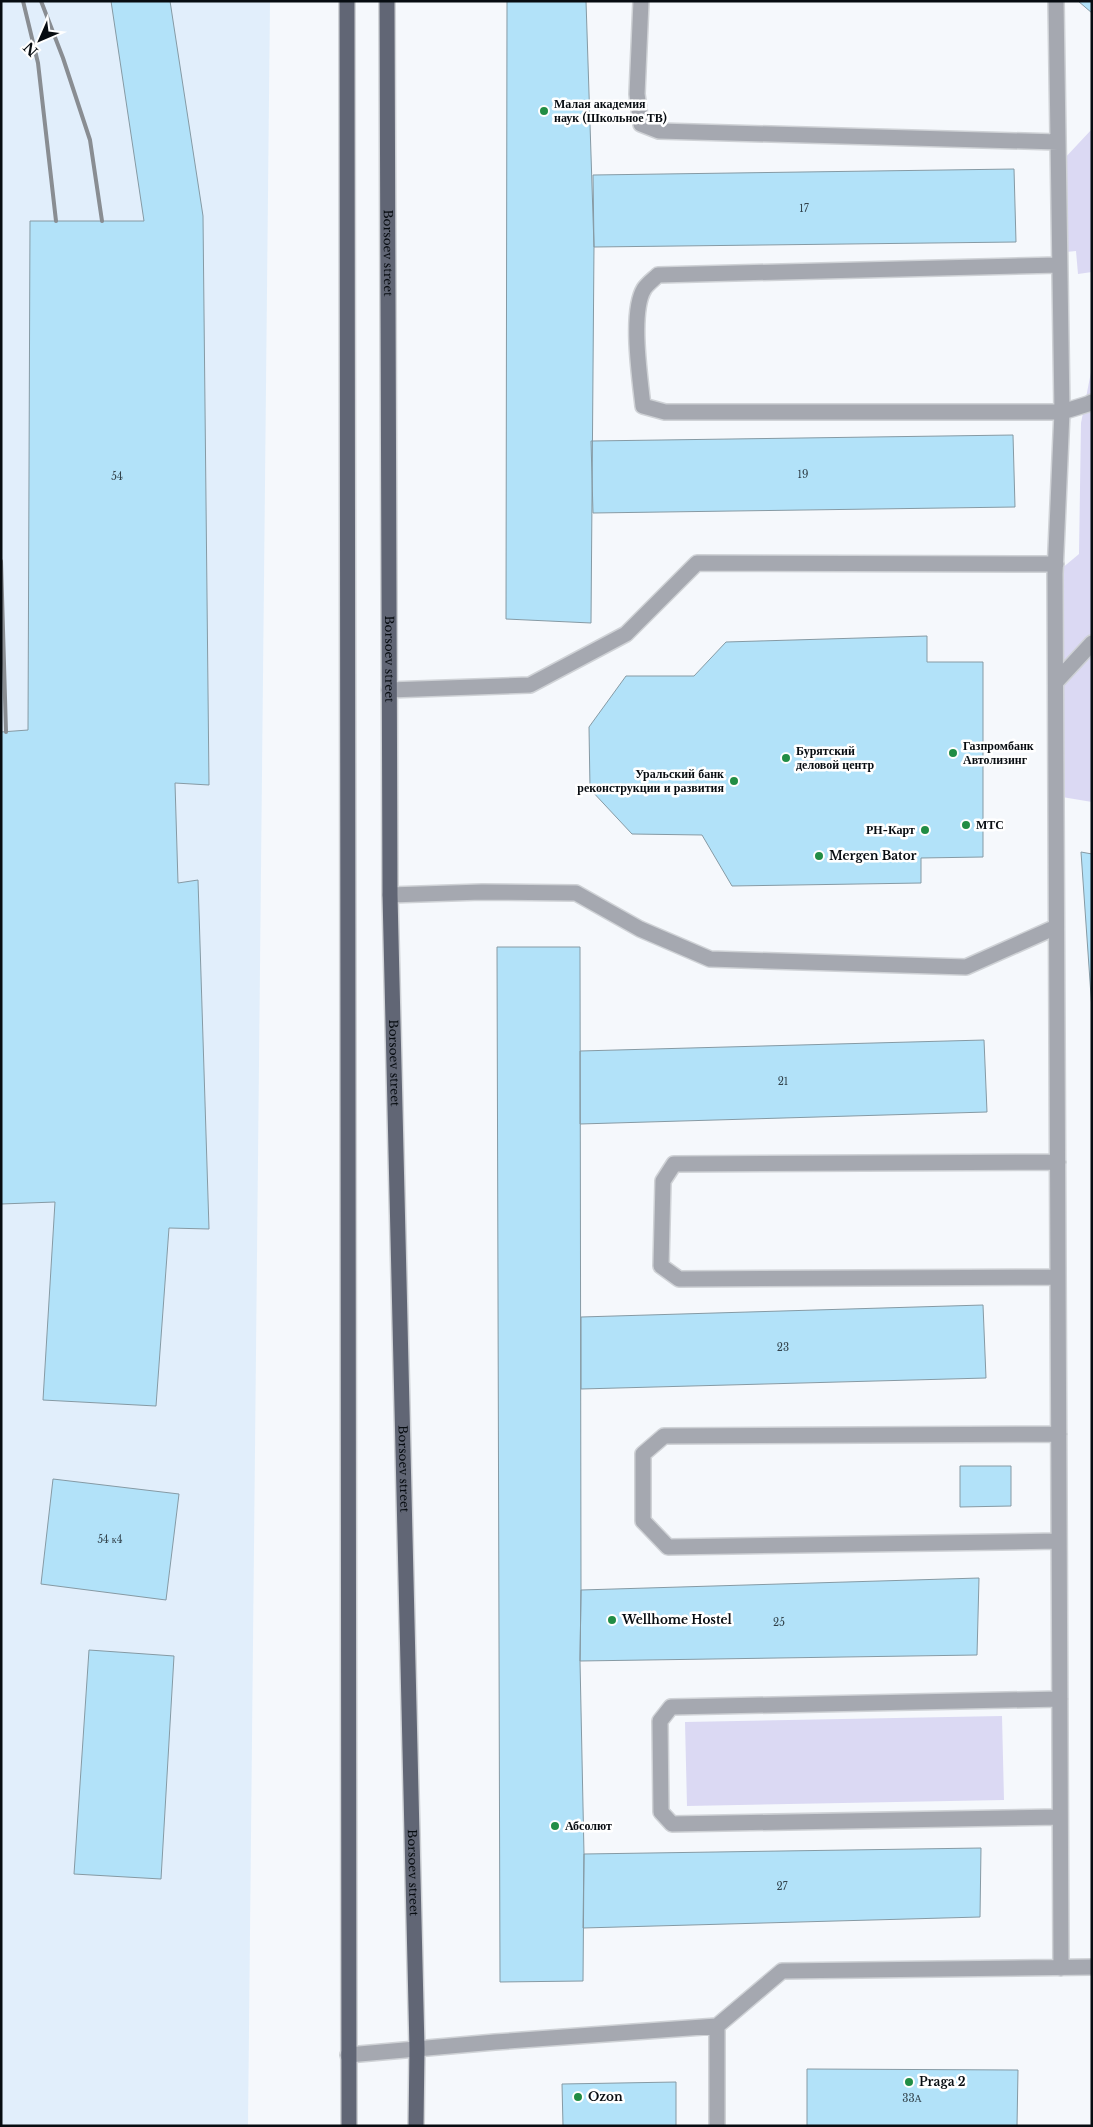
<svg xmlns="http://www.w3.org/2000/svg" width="1093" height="2127" viewBox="0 0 1093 2127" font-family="'Libre Baskerville',serif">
<rect width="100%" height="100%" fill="#f5f8fc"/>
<!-- built -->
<path fill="#e1eefb" d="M1 1H270L248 2126H1Z"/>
<!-- green -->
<path fill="#dbd9f3" d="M1092 129V272L1078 274 1076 251 1066 252 1063 160Z
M1092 367V802L1056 796 1055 574 1079 554 1081 423Z
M1002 1716 1004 1800 687 1806 685 1722Z"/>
<!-- building -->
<path fill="#b2e2f9" stroke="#869aa4" d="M111 1H170L203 216 209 785 175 783 178 883 198 880 209 1229 169 1228 156 1406 43 1400 55 1202 1 1204V732L28 730 30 221H144Z
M507 1H586L594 247 591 623 506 619Z
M1078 1H1092V13Z
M1014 169 1016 242 594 247 593 175Z
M1013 435 1015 507 593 513 591 441Z
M927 636V662H983V857L921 858V883L732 886 702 835 632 834 590 789 589 727 626 676H694L726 642Z
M1081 852 1092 854V1010Z
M497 947H580L581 1590 580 1661 584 1854 583 1981 500 1982Z
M984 1040 987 1112 580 1124V1051Z
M983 1305 986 1378 581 1389V1317Z
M960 1466H1011V1506L960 1507Z
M53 1479 179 1494 166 1600 41 1584Z
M979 1578 977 1655 580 1661 581 1590Z
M89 1650 174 1656 161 1879 74 1874Z
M981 1848 980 1917 583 1928 584 1854Z
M807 2069 1018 2070 1017 2126H807Z
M676 2082V2126H563L562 2084Z"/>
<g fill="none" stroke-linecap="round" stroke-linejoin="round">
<defs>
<path id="minor" d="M641 1 637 94 641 124 659 131 1058 142
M1056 1 1062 412 1088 404 1092 402
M1059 265 658 275C654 279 647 284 644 289 630 312 640 379 643 406L665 412H1062L1055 574 1061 1968
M1056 682 1092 643
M389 690 530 685 626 634 697 563 1056 564
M390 895 482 892 576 893 640 929 710 959 966 967 1056 927
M1058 1162 674 1164 663 1181 661 1266 679 1279 1058 1277
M1059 1541 668 1547 643 1521V1454L664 1436 1059 1434
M1060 1699 671 1707 660 1721 661 1812 672 1824 1060 1817
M348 2055 495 2042 717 2026 782 1971 1092 1967
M717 2126V2026"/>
<g id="major">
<path d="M347 1 349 2126"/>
<path id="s1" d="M387 1 390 895 417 2049 416 2126"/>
</g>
</defs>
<!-- minor casing -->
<use href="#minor" stroke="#cfd2d6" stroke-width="18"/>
<!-- major casing -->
<use href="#major" stroke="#cfd2d6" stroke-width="18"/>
<!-- minor -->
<use href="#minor" stroke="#a5a8b0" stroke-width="15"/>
<!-- major -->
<use href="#major" stroke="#616675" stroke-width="15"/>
<!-- rail -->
<path stroke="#898d92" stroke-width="4" d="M23 1 38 63 56 221
M41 1 63 58 90 140 102 221
M1 561 6 732"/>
</g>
<!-- markers -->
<g fill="#218d45" stroke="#fff" stroke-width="2">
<circle cx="544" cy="111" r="5"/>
<circle cx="953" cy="753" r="5"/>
<circle cx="786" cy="758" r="5"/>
<circle cx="734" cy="781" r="5"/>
<circle cx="966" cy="825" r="5"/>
<circle cx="925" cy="830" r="5"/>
<circle cx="819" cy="856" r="5"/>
<circle cx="612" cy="1620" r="5"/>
<circle cx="555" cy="1826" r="5"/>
<circle cx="909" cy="2082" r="5"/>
<circle cx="578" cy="2097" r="5"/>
</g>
<g text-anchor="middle" stroke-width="5" stroke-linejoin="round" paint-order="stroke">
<!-- number labels -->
<g font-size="10" fill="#32424b">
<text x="804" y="212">17</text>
<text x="803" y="478">19</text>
<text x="117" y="480">54</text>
<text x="783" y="1085">21</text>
<text x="783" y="1351">23</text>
<text x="110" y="1543">54 к4</text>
<text x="779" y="1626">25</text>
<text x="782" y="1890">27</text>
<text x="912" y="2102">33А</text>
</g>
<!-- poi labels -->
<g font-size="12" font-weight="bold" fill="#070c11" stroke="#fff" text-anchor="start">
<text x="554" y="108">Малая академия<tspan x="554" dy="14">наук (Школьное ТВ)</tspan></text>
<text x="963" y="750">Газпромбанк<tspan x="963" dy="14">Автолизинг</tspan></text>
<text x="796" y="755">Бурятский<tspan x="796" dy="14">деловой центр</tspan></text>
<text x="724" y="778" text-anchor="end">Уральский банк<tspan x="724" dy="14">реконструкции и развития</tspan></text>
<text x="976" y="829">МТС</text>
<text x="915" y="834" text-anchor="end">РН-Карт</text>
<text x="829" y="860">Mergen Bator</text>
<text x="622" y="1624">Wellhome Hostel</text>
<text x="565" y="1830">Абсолют</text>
<text x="919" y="2086">Praga 2</text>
<text x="588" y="2101">Ozon</text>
</g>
<!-- street labels -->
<g font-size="12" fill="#070c11" stroke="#fff">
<text dy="4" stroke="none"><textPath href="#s1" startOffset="252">Borsoev street</textPath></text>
<text dy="4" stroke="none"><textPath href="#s1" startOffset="658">Borsoev street</textPath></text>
<text dy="4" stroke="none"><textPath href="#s1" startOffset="1062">Borsoev street</textPath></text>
<text dy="4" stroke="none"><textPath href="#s1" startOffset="1468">Borsoev street</textPath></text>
<text dy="4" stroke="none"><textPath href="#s1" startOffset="1872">Borsoev street</textPath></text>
</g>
</g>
<!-- border -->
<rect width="1093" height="2127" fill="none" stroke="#070c11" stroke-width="5"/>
<!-- north arrow -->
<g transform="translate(40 40) rotate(225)" stroke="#ffffff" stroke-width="4" paint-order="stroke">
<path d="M0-4L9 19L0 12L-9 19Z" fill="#070c11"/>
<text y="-8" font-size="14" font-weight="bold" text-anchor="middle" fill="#070c11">N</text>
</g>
</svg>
